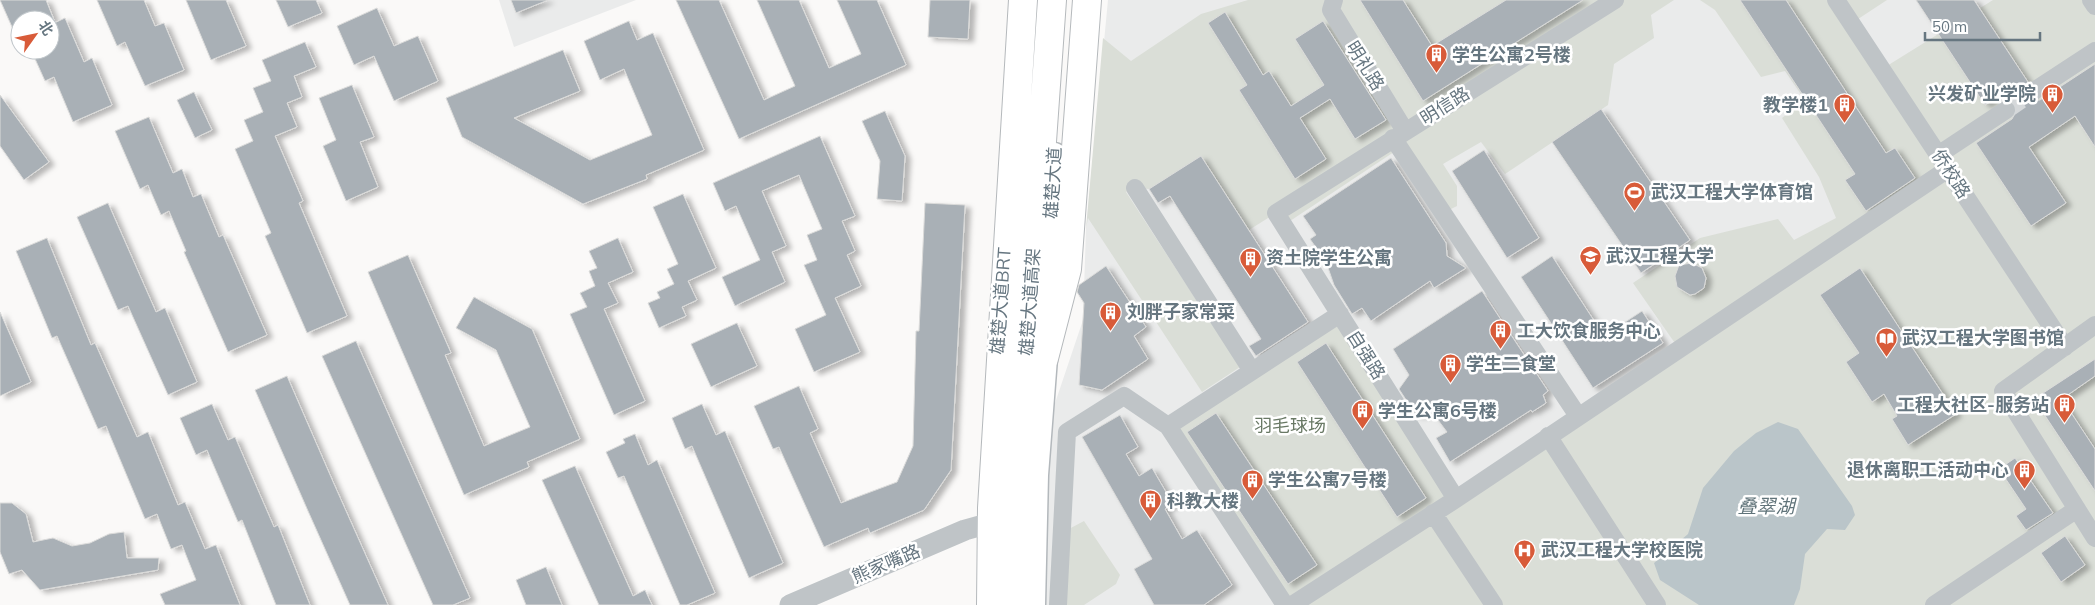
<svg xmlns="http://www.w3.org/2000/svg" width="2095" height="605" viewBox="0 0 2095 605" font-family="Mulish,'Noto Sans SC',sans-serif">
<defs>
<filter id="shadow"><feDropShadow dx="5.5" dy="3" stdDeviation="2.5" flood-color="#0004"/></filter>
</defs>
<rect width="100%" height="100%" fill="#faf9f8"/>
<!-- built -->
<path fill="#eaebeb" d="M499 0H636L514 47Z
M1108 0H2095V605H1044L1047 427 1083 320 1086 229Z"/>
<!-- green -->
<path fill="#daded7" d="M1248 0H1674L1651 15 1654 38 1614 64 1608 105 1505 174 1481 142 1443 164 1457 186V206L1443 213 1400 148 1284 225 1276 213 1249 230 1201 156 1149 189 1135 188 1126 192 1240 367 1202 392 1088 218 1086 229 1103 38 1131 61 1201 14Z
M1700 0H1887L1852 23 1882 69 1993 0H2095V605H1285L1168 426 1340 314 1455 498 1679 349 1633 283 1700 238 1778 219 1794 240 1836 218 1819 177 1782 118 1805 100 1785 71 1761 77 1715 10Z
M1084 521 1120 575 1116 584 1084 605H1065L1067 530Z"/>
<!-- water -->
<path fill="#bac5c9" d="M1778 422 1798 429 1852 506 1855 515 1845 530 1827 529 1805 554 1800 589 1794 605H1699L1660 580 1654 563 1688 534 1703 488 1734 451 1756 433Z"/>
<!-- building -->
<path fill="#a9b0b6" stroke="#dbdbda" filter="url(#shadow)" d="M0 0H46L54 20H20V45Z
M97 0H144L155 26 164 23 184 70 145 86 125 42 117 46Z
M186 0H226L246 46 211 60Z
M276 0H316L322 13 288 27Z
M511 0H548L516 13Z
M676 0H719L764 100 795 86 757 0H799L829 68 861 54 837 0H877L906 65 739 139Z
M930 0H970L968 39 928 37Z
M1360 0H1403L1432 46 1506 0H1583L1423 101Z
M1740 0H1786L1886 153 1895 148 1915 178 1866 211 1845 180 1855 174Z
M1916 0H1974L2028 82 2023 92 2030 101 2040 100 2095 64V147L2075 116 2029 147 2066 203 2031 226 1976 143 2012 119 2017 110 2015 105 2010 100 2001 101 1998 96 1985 105Z
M377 8 394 46 418 36 438 81 394 101 374 56 354 65 337 26Z
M1225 12 1263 75 1269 71 1291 106 1324 85 1295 39 1323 21 1386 120 1355 139 1330 99 1300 118 1326 159 1295 179 1239 90 1247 85 1208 23Z
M65 18 84 62 92 58 112 105 73 122 54 77 45 81 31 50H50V25Z
M629 21 637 40 653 33 704 150 646 175 647 179 583 204 462 137 446 98 563 50 580 91 514 118 590 160 652 135 624 69 600 80 584 41Z
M305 42 316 67 294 76 302 97 287 103 297 127 275 136 303 201 299 203 347 316 307 333 265 236 271 233 235 149 253 141 244 120 263 112 253 88 271 81 262 60Z
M352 85 374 137 360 142 378 187 346 201 323 146 336 140 319 98Z
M194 92 212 130 195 138 177 100Z
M0 95 49 162 24 180 0 146Z
M1601 109 1690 240 1641 273 1552 142Z
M885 111 905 156 902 201 877 199 880 161 862 121Z
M149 117 173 173 182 169 193 197 201 194 219 237 223 235 267 335 228 352 184 252 186 251 169 211 161 215 148 185 140 189 115 131Z
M820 136 855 216 842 221 855 251 847 255 861 286 835 298 860 352 814 372 795 329 826 315 804 265 817 260 807 235 822 229 799 175 762 191 786 246 772 252 785 282 735 306 722 277 760 260 736 206 725 211 713 183Z
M1484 150 1539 238 1507 258 1452 171Z
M1201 156 1308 322 1256 356 1249 346 1261 339 1170 196 1158 203 1149 189Z
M1391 158 1446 243 1447 256 1466 268 1434 288 1430 281 1371 321 1362 308 1352 314 1334 285 1326 262 1310 239 1316 235 1303 216Z
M683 194 716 268 688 281 697 300 682 307 686 316 659 328 648 303 660 298 657 292 674 284 667 269 678 264 653 207Z
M108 203 156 312 165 308 197 382 168 395 128 306 118 310 77 217Z
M925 203 965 205 951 470 924 510 870 533 868 528 824 547 779 447 773 449 754 406 799 386 818 429 810 433 841 503 897 482 913 446 916 331H919Z
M47 238 91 345 95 343 137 437 148 432 178 505 185 502 205 549 216 545 240 605H165L160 594 196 580 182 545 171 549 157 514 145 519 106 426 98 429 57 336 52 338 16 251Z
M618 238 633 272 608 283 618 303 604 309 645 401 614 415 570 314 587 307 580 293 595 286 589 271 597 268 589 251Z
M408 255 451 353 445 355 484 446 530 427 496 350 456 328 474 297 532 329 580 439 527 462 529 467 464 495 368 272Z
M1552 256 1604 336 1642 311 1663 343 1593 388 1521 277Z
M1692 263 1702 268 1706 278 1704 288 1695 294 1690 295 1677 287 1675 276 1679 265Z
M1106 266 1146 327 1134 336 1148 359 1102 390 1079 385 1084 303 1077 292 1079 285Z
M1860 268 1956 414 1908 445 1892 419 1897 416 1884 394 1872 402 1846 362 1859 353 1820 295Z
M1482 291 1548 391 1543 395 1546 403 1532 412 1531 410 1450 462 1436 438 1447 432 1432 412 1416 415 1399 389 1409 375 1393 349Z
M0 312 31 382 0 396Z
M737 323 757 366 711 387 691 344Z
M356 341 470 598 453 605H433L322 356Z
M1326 343 1426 498 1397 517 1297 362Z
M2095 359V376L2062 399 2095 449V491L2034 399Z
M287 376 334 484 388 605H350L308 511 255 390Z
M212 404 228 440 235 437 274 527 278 525 310 605H276L242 520 238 522 207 450 196 455 180 418Z
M702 404 716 435 725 431 783 563 749 578 692 446 685 449 672 418Z
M1216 413 1317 565 1288 584 1187 432Z
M1120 415 1138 447 1126 454 1139 476 1152 468 1173 504 1165 509 1182 539 1197 530 1232 585 1204 605H1154L1134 569 1152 559 1082 437Z
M635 434 648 465 657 460 715 593 687 605H680L624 476 618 478 606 452 625 443 623 439Z
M2015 458 2053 513 2026 530 2016 516 2026 509 1999 469Z
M575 466 633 596 645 590 652 605H599L542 480Z
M0 503H12L26 514 33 542 53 538 72 546 90 543 109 534 124 532 127 558H159L158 570 40 590 22 570 9 574 0 552Z
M2065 536 2085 565 2061 582 2041 553Z
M546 567 562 605H526L516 580Z"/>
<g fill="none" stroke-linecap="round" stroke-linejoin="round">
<!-- minor-tunnel -->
<path stroke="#d5d8da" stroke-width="18" stroke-dasharray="18 9" stroke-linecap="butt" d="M2006 110 2034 91"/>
<defs>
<path id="primary" d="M1032 605 1035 475 1044 358 1054 156"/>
<path id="trunk" d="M1044 358 1067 269 1087 0
M991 605 992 508 1023 0
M1017 605 1016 509 1052 0"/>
</defs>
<!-- primary casing -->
<use href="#primary" stroke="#b3b8bc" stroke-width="29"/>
<!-- trunk casing -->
<use href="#trunk" stroke="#b5b9bc" stroke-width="30"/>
<!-- service -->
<path stroke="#bfc4c7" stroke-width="9" d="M1028 152 1030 103"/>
<!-- minor -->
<path stroke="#bfc4c7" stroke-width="18" d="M1334 0 1331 10 1405 131
M1836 0 2065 347
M2091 0 2095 6
M2034 91 2095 51
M1393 138 1578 416
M1938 155 2006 110
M1135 188 1252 371
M2095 325 2003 391 2095 538
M1548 436 1657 605
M1456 499 1276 213 1615 0
M1433 513 1494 605
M1058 605 1067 432 1124 396 1168 426
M1285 605 1168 426 1340 314
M1292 605 1456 499 1948 169
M1934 605 2077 509"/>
<!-- tertiary -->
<path stroke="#bfc4c7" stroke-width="21" d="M790 605 965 530 983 525"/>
<!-- primary -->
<use href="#primary" stroke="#fff" stroke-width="26"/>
<!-- trunk -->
<use href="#trunk" stroke="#fff" stroke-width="28"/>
</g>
<!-- icons -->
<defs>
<symbol id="building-pin" viewBox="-11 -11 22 30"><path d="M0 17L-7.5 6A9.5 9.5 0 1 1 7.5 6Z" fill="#d85b39" stroke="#fff"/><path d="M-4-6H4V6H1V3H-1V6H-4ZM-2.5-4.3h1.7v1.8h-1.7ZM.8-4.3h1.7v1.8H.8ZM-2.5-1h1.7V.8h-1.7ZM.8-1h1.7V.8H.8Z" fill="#fff"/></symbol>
<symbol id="stadium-pin" viewBox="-11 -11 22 30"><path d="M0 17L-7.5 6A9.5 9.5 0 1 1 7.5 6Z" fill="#d85b39" stroke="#fff"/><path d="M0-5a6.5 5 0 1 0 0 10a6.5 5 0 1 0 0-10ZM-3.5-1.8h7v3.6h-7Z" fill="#fff"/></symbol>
<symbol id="university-pin" viewBox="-11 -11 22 30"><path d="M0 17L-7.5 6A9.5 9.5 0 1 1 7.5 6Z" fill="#d85b39" stroke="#fff"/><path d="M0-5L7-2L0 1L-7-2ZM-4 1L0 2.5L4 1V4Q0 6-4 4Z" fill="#fff"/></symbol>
<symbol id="library-pin" viewBox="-11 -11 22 30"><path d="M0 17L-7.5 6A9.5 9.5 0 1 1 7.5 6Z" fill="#d85b39" stroke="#fff"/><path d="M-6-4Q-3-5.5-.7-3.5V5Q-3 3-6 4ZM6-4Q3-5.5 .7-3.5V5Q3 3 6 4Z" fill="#fff"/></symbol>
<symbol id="hospital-pin" viewBox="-11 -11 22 30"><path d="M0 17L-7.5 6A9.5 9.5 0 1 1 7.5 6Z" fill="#d85b39" stroke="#fff"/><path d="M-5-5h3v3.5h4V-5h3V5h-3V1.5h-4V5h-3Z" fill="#fff"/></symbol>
</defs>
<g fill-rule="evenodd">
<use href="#building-pin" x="1424" y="42" width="25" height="34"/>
<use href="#building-pin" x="2040" y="82" width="25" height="34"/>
<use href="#building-pin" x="1832" y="92" width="25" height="34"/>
<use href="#stadium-pin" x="1622" y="180" width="25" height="34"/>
<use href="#university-pin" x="1578" y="244" width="25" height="34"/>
<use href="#building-pin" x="1238" y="246" width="25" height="34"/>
<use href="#building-pin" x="1098" y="300" width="25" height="34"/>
<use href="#building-pin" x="1488" y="318" width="25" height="34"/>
<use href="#library-pin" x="1874" y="326" width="25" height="34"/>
<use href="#building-pin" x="1438" y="352" width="25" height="34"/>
<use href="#building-pin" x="2052" y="392" width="25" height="34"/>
<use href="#building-pin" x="1350" y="398" width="25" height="34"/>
<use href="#building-pin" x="2012" y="458" width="25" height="34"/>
<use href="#building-pin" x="1240" y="468" width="25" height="34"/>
<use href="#building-pin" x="1138" y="488" width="25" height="34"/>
<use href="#hospital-pin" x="1512" y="538" width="25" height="34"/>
</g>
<g text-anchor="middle" stroke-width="5" stroke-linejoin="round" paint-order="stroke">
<!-- poi labels -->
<g font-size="18" font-weight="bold" fill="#667680" stroke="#fff" text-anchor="start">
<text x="1452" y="61">学生公寓2号楼</text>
<text x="2036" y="100" text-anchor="end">兴发矿业学院</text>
<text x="1828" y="111" text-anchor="end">教学楼1</text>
<text x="1651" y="198">武汉工程大学体育馆</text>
<text x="1606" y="262">武汉工程大学</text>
<text x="1266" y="264">资土院学生公寓</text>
<text x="1127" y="318">刘胖子家常菜</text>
<text x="1517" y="337">工大饮食服务中心</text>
<text x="1902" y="344">武汉工程大学图书馆</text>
<text x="1466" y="370">学生二食堂</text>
<text x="2049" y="411" text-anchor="end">工程大社区-服务站</text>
<text x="1378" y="417">学生公寓6号楼</text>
<text x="2009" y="476" text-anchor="end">退休离职工活动中心</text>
<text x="1268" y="486">学生公寓7号楼</text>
<text x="1167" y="507">科教大楼</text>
<text x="1541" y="556">武汉工程大学校医院</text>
</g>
<!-- street labels -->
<g font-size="18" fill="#667680" stroke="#fff">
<text transform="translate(1365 66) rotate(58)" y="6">明礼路</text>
<text transform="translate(1445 106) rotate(-32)" y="6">明信路</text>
<text transform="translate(1951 174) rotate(57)" y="6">侨校路</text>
<text transform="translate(1053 183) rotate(-87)" y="6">雄楚大道</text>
<text transform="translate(1001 301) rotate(-86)" y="6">雄楚大道BRT</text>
<text transform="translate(1030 302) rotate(-86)" y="6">雄楚大道高架</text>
<text transform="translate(1366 355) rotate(58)" y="6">自强路</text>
<text transform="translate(886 564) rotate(-23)" y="6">熊家嘴路</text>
</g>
<!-- park labels -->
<g font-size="18" fill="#697965" stroke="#fff">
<text x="1290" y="432">羽毛球场</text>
</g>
<!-- water labels -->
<g font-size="19" font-style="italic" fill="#61747a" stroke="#fff">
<text x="1766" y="513">叠翠湖</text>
</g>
</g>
<!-- north arrow -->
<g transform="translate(35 35) rotate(57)"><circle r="24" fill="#ffffff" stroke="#c2c8cc"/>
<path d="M0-4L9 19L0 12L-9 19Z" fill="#d85b39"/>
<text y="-8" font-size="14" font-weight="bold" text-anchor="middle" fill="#667680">北</text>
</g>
<!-- scale -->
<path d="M1925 32v8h115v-8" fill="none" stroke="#667680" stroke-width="2.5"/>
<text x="1932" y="32" font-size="15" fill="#667680" stroke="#ffffff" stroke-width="4" paint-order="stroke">50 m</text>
</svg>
